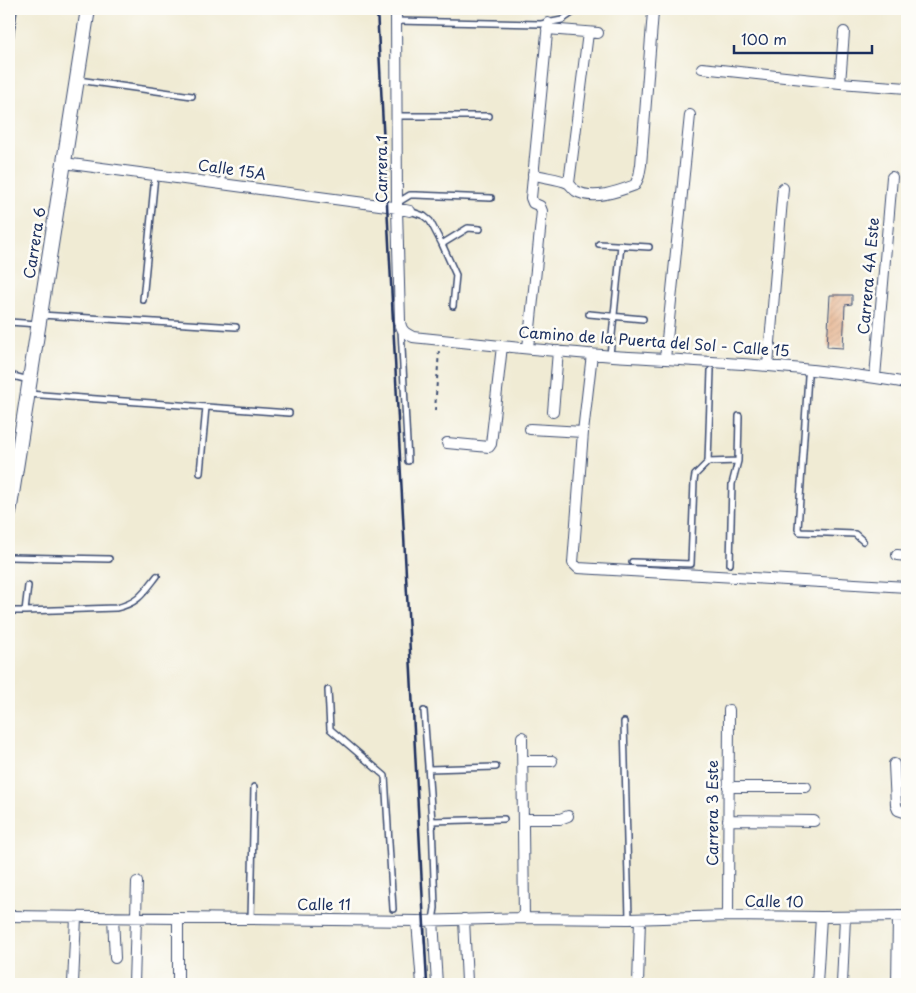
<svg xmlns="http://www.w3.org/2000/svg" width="916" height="993" viewBox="0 0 916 993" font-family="'Playpen Sans',sans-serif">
<defs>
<pattern id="building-hatch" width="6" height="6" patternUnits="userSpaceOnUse" patternTransform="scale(1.25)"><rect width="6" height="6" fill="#e7b895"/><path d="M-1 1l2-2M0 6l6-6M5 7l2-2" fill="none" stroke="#c69e83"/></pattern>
</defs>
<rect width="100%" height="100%" fill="#fdfcf7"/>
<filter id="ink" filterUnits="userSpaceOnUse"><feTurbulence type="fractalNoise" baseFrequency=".02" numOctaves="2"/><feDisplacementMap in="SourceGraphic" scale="10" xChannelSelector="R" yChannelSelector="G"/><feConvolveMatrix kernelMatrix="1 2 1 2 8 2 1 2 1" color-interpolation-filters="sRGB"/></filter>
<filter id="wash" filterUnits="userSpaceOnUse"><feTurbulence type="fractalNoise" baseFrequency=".0096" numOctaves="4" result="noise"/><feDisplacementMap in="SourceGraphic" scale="20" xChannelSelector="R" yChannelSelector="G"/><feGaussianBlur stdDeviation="1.12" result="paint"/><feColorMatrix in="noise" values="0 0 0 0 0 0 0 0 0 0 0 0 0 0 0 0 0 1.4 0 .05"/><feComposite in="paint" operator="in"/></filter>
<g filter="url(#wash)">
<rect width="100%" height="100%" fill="#f0ebd4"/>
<g id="blocks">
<!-- building -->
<path fill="url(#building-hatch)" d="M830 295H852V304L845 305 843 348 827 347Z"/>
</g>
</g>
<g filter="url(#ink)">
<use href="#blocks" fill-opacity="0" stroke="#3b4b70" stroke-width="1"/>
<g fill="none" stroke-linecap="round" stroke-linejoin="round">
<defs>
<path id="service" d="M396 21 541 24 562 20 578 9
M9 45 14 9
M78 80 192 96
M397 116H489
M223 184V171
M397 203 410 195H416L491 198
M410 211 424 216 430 221 442 244 456 275 453 306
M442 244 468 228 480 229
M599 244 649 247
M143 300 155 175
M589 314 643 319
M41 315 236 327
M9 322 38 324
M401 329 408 461
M610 355 621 245
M9 375 29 380
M808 376 798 529 800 532 855 534 863 541
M28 394 289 413
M708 462 738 461
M200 473 206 407
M9 557 109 559
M632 562 691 564 694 481 695 475 708 462 711 370
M730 564 732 484 738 461 739 416
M9 611H25L28 586
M25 611 116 608C138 603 143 594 157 576
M328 690 330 729 385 776 393 909
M424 711 432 821 435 908 433 920
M624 722 629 919
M429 769 496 767
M432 821 504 819
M251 919 254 787"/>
<path id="minor" d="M396 9 397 208 400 321C401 331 405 333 413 337 480 344 546 351 613 356 712 362 810 366 907 383
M547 29 598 33
M702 68 840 83 907 88
M840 83 844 32
M64 163 387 206 410 211
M533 174C544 178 557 178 568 183 571 185 573 189 576 191 593 201 619 191 635 185L639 176 641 165 653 12
M569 183 588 33
M528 348 542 211 540 206 533 203 531 198 548 23
M592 354 583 432 573 563 578 568 907 587
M665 359 690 115
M768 366 783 188
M875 377 892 177
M553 412 558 351
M530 429 583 432
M447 443 489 447 491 444 502 346
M897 555 907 556
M522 737 524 918
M523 761H552
M894 764 896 805 898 810 907 813
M728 787H806
M523 819H560L568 816
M728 820 814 821
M9 916 417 921 524 918 629 919 728 916 821 917 907 916
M728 916 729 710
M113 917 115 958
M464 919 467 982
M433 920 437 984
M417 921 422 984
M73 984 76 917
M134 984 137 882
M178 984V919
M638 984 640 919
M817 984 821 917
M842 984 845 917
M897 984 898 916"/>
<path id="secondary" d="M9 513 88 9"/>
</defs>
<!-- service casing -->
<use href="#service" stroke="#3b4b70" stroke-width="8"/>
<!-- minor casing -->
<use href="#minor" stroke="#3b4b70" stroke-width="12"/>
<!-- secondary casing -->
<use href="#secondary" stroke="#3b4b70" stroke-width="16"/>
<!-- path -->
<path stroke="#3b4b70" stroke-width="2" stroke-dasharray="4 4" stroke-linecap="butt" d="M435 411 439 350"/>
<!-- service -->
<use href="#service" stroke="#fff" stroke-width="5"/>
<!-- minor -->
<use href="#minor" stroke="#fff" stroke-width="10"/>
<!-- secondary -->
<use href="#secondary" stroke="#fff" stroke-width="14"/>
<!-- rail -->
<path stroke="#1b2f5e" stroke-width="2.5" d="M377 9 427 984"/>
</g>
</g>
<g text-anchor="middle" stroke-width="5" stroke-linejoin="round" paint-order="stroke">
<!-- street labels -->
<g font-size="15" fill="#1b2f5e" stroke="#fdfcf7">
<text transform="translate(382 169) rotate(-90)" y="5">Carrera 1</text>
<text transform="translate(232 170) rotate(8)" y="5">Calle 15A</text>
<text transform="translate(35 243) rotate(-81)" y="5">Carrera 6</text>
<text transform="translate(869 276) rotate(-85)" y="5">Carrera 4A Este</text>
<text transform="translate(654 342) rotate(4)" y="5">Camino de la Puerta del Sol - Calle 15</text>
<text transform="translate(713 813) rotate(-90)" y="5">Carrera 3 Este</text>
<text transform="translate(774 902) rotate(1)" y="5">Calle 10</text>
<text x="324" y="910">Calle 11</text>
</g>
</g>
<!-- margin -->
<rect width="916" height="993" fill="none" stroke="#fdfcf7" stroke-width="30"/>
<!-- scale -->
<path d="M734 45v8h138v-8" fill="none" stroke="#1b2f5e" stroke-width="2.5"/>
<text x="741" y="45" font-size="15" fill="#1b2f5e" stroke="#fdfcf7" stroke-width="4" paint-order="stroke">100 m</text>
</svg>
